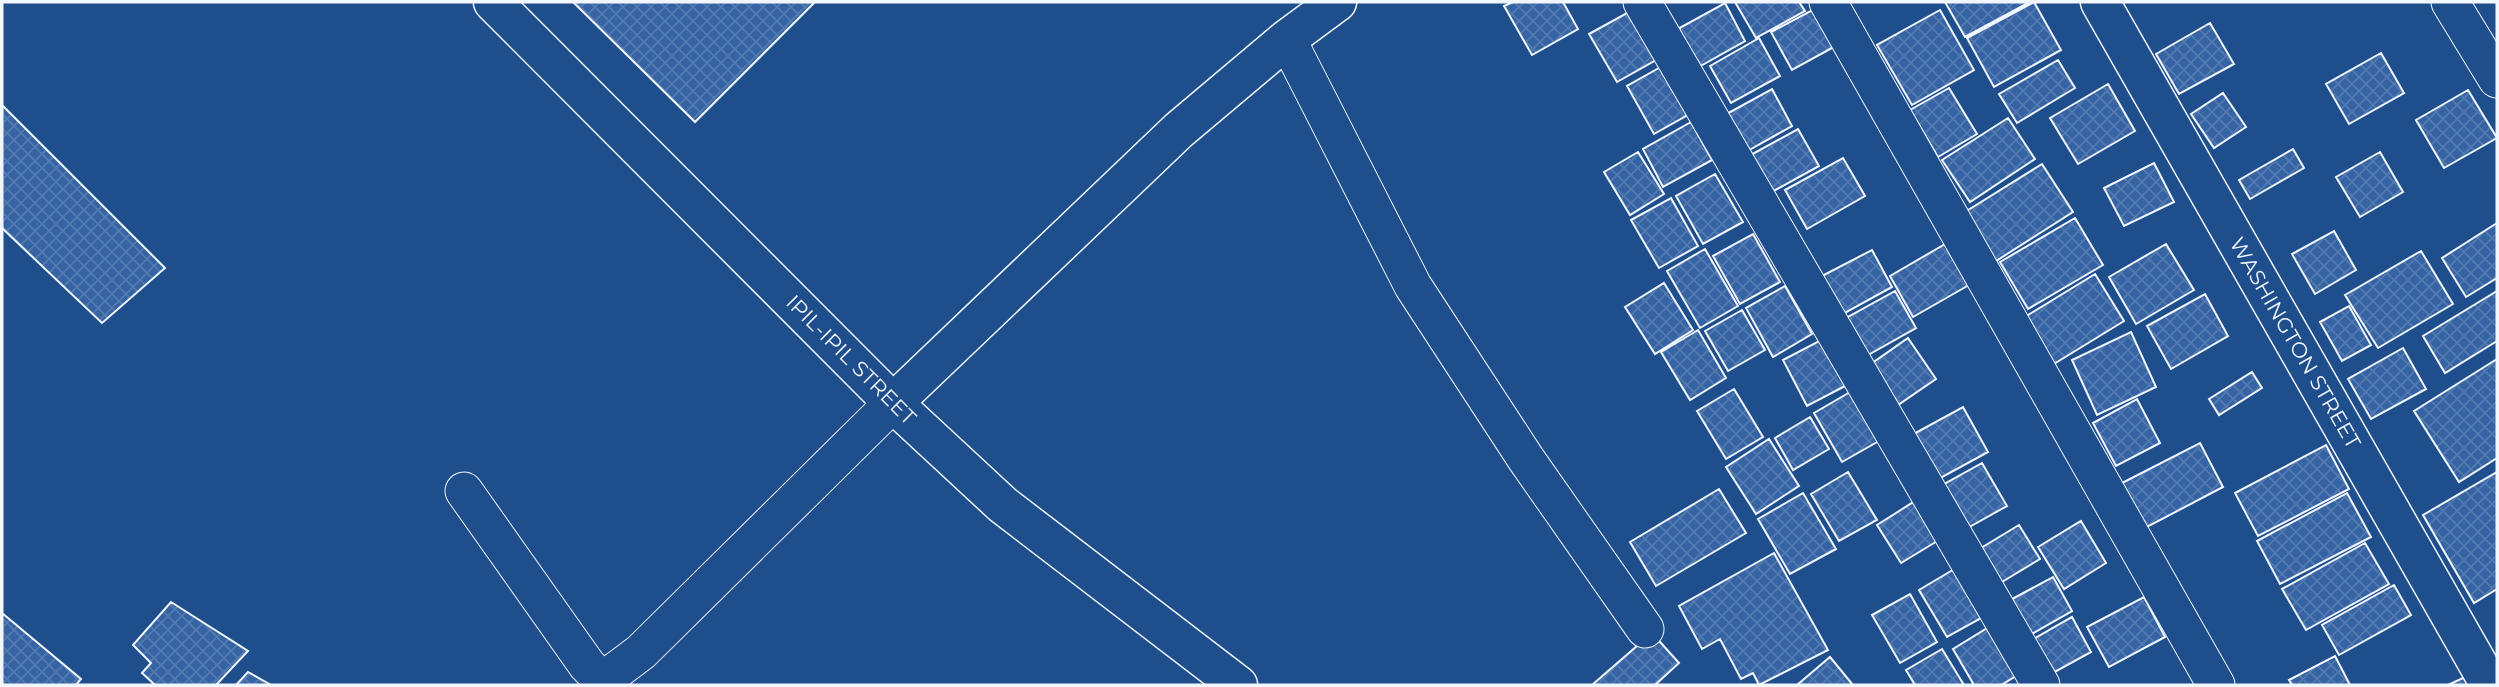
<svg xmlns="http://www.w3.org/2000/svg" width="2499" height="687" viewBox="0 0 2499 687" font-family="Montserrat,sans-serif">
<defs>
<pattern id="building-cross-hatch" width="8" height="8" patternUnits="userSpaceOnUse" patternTransform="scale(1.75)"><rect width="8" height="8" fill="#3563a3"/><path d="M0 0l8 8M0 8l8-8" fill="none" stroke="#537ab1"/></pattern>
</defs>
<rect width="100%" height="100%" fill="#1f4e8c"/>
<!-- building -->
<path fill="url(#building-cross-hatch)" stroke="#f2f6ff" stroke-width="2" d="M573 2H815L695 122Z
M1513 2H1563L1578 29 1532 55 1504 6Z
M1735 2H1799L1805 11 1756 38Z
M1945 2H2030L1965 37Z
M2034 2 2061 50 1994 87 1967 38Z
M1725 3 1745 41 1697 68 1676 30Z
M1820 6 1841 43 1792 70 1771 32Z
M1636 8 1663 56 1617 82 1589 34Z
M1940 10 1974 70 1912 105 1877 45Z
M2210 23 2234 64 2179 94 2156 54Z
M1759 38 1780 76 1731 103 1710 66Z
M2381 53 2404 93 2349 124 2326 84Z
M2058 60 2075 88 2017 123 1999 94Z
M1666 64 1693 112 1654 134 1627 86Z
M2108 84 2135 131 2078 164 2050 118Z
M1949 88 1977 134 1938 157 1910 110Z
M1772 89 1792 126 1744 153 1723 116Z
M2468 90 2497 138 2444 168 2416 120Z
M2223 93 2246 127 2214 148 2191 114Z
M2 105 165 268 102 323 2 228Z
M2008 118 2035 159 1970 202 1942 160Z
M1691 122 1712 160 1663 187 1643 149Z
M1798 129 1819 166 1770 193 1749 156Z
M2293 149 2304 168 2250 199 2239 180Z
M1638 152 1664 194 1630 215 1604 172Z
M2380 152 2403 192 2360 217 2336 177Z
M1843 158 1865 196 1807 229 1785 190Z
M2154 163 2174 202 2124 226 2104 188Z
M2042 164 2073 212 1996 261 1965 212Z
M1715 174 1743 222 1703 244 1676 196Z
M1671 198 1698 246 1659 268 1631 220Z
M2075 218 2103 265 2028 309 2000 262Z
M2497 223V278L2466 297 2442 258Z
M2334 231 2356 270 2315 294 2292 254Z
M1753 234 1780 282 1740 304 1713 256Z
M1952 240 1976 281 1913 317 1890 276Z
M2166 244 2194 290 2136 324 2109 277Z
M1705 249 1738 306 1700 328 1667 271Z
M1872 250 1892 287 1843 314 1822 276Z
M2421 251 2453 304 2378 348 2345 295Z
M2095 274 2124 321 2049 367 2020 320Z
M1664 283 1693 330 1655 354 1625 307Z
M1785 286 1812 334 1773 357 1746 308Z
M1895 291 1916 328 1861 359 1839 322Z
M2497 291V341L2445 373 2423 336Z
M2205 294 2228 336 2171 369 2147 326Z
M2349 306 2371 345 2342 361 2320 322Z
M1742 310 1765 350 1728 371 1705 331Z
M1698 330 1726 378 1690 400 1661 352Z
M2131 332 2156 387 2097 415 2072 360Z
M1908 338 1936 379 1895 407 1868 366Z
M1823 339 1847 385 1807 406 1783 360Z
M2403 348 2426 389 2371 419 2348 379Z
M2497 359V458L2459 482 2414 411Z
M2252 372 2262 388 2219 415 2209 399Z
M1857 388 1886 437 1842 462 1814 413Z
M1734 389 1763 437 1726 459 1697 411Z
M2137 399 2160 443 2116 466 2093 423Z
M1963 407 1988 452 1935 481 1910 436Z
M1810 417 1829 449 1793 470 1775 438Z
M1769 439 1799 486 1756 514 1726 467Z
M2200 443 2223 487 2145 528 2122 483Z
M2326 445 2349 489 2258 536 2235 493Z
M1982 463 2007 506 1964 530 1939 487Z
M1848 472 1877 520 1839 541 1811 494Z
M2497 472V589L2474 603 2423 515Z
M1719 489 1746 533 1656 586 1630 542Z
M1803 493 1836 549 1790 574 1758 519Z
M2347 493 2371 537 2280 584 2257 541Z
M1915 501 1939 540 1901 563 1877 525Z
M2081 521 2106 563 2064 589 2038 547Z
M2019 525 2040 559 1997 585 1976 551Z
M2365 543 2389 584 2306 630 2282 589Z
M1774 553 1828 650 1759 685 1753 673 1741 679 1720 639 1702 649 1679 606Z
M1956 568 1985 616 1947 637 1919 590Z
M2053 577 2072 611 2023 639 2003 604Z
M2394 585 2411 615 2339 655 2322 625Z
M1910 594 1937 642 1900 663 1872 615Z
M2144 597 2165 637 2109 667 2087 627Z
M171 602 248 651 216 685H155L142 673 151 663 133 645Z
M2 613 81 679 76 685H2Z
M2072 617 2091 652 2042 679 2023 645Z
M1989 627 2018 675 2001 685H1974L1953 649Z
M1652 633 1679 663 1655 685H1592Z
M1942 649 1964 685H1915L1906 670Z
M2335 656 2350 685H2292L2289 680Z
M1830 657 1853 685H1797Z
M248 672 271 685H236Z
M2465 677 2469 685H2448Z"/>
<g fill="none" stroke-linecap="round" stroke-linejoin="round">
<defs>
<path id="minor" d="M1642 2 2041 685
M1828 2 2216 685
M2450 2 2497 79
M1287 39 1413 286 1526 459 1645 629
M464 491 587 665 597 675 609 676 641 652 893 403"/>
<path id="tertiary" d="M2100 2 2490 685
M893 403 1179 130 1287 39 1337 2"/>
<path id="secondary" d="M493 2 893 403 1003 505 1238 685"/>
</defs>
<!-- minor casing -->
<use href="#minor" stroke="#f2f6ff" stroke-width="39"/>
<!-- tertiary casing -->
<use href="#tertiary" stroke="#f2f6ff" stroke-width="41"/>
<!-- secondary casing -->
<use href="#secondary" stroke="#f2f6ff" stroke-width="41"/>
<!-- minor -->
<use href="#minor" stroke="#1f4e8c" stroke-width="37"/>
<!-- tertiary -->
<use href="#tertiary" stroke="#1f4e8c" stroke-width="38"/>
<!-- secondary -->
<use href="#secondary" stroke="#1f4e8c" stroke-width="38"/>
</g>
<g text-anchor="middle" stroke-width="5" stroke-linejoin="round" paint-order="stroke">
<!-- street labels -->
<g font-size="21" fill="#f2f6ff" stroke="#1f4e8c">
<text transform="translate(2295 343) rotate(60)" y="7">WASHINGTON STREET</text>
<text transform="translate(851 360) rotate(45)" y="7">IPIL-IPIL STREET</text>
</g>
</g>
<!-- border -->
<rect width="2499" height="687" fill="none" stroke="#f2f6ff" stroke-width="7"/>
</svg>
